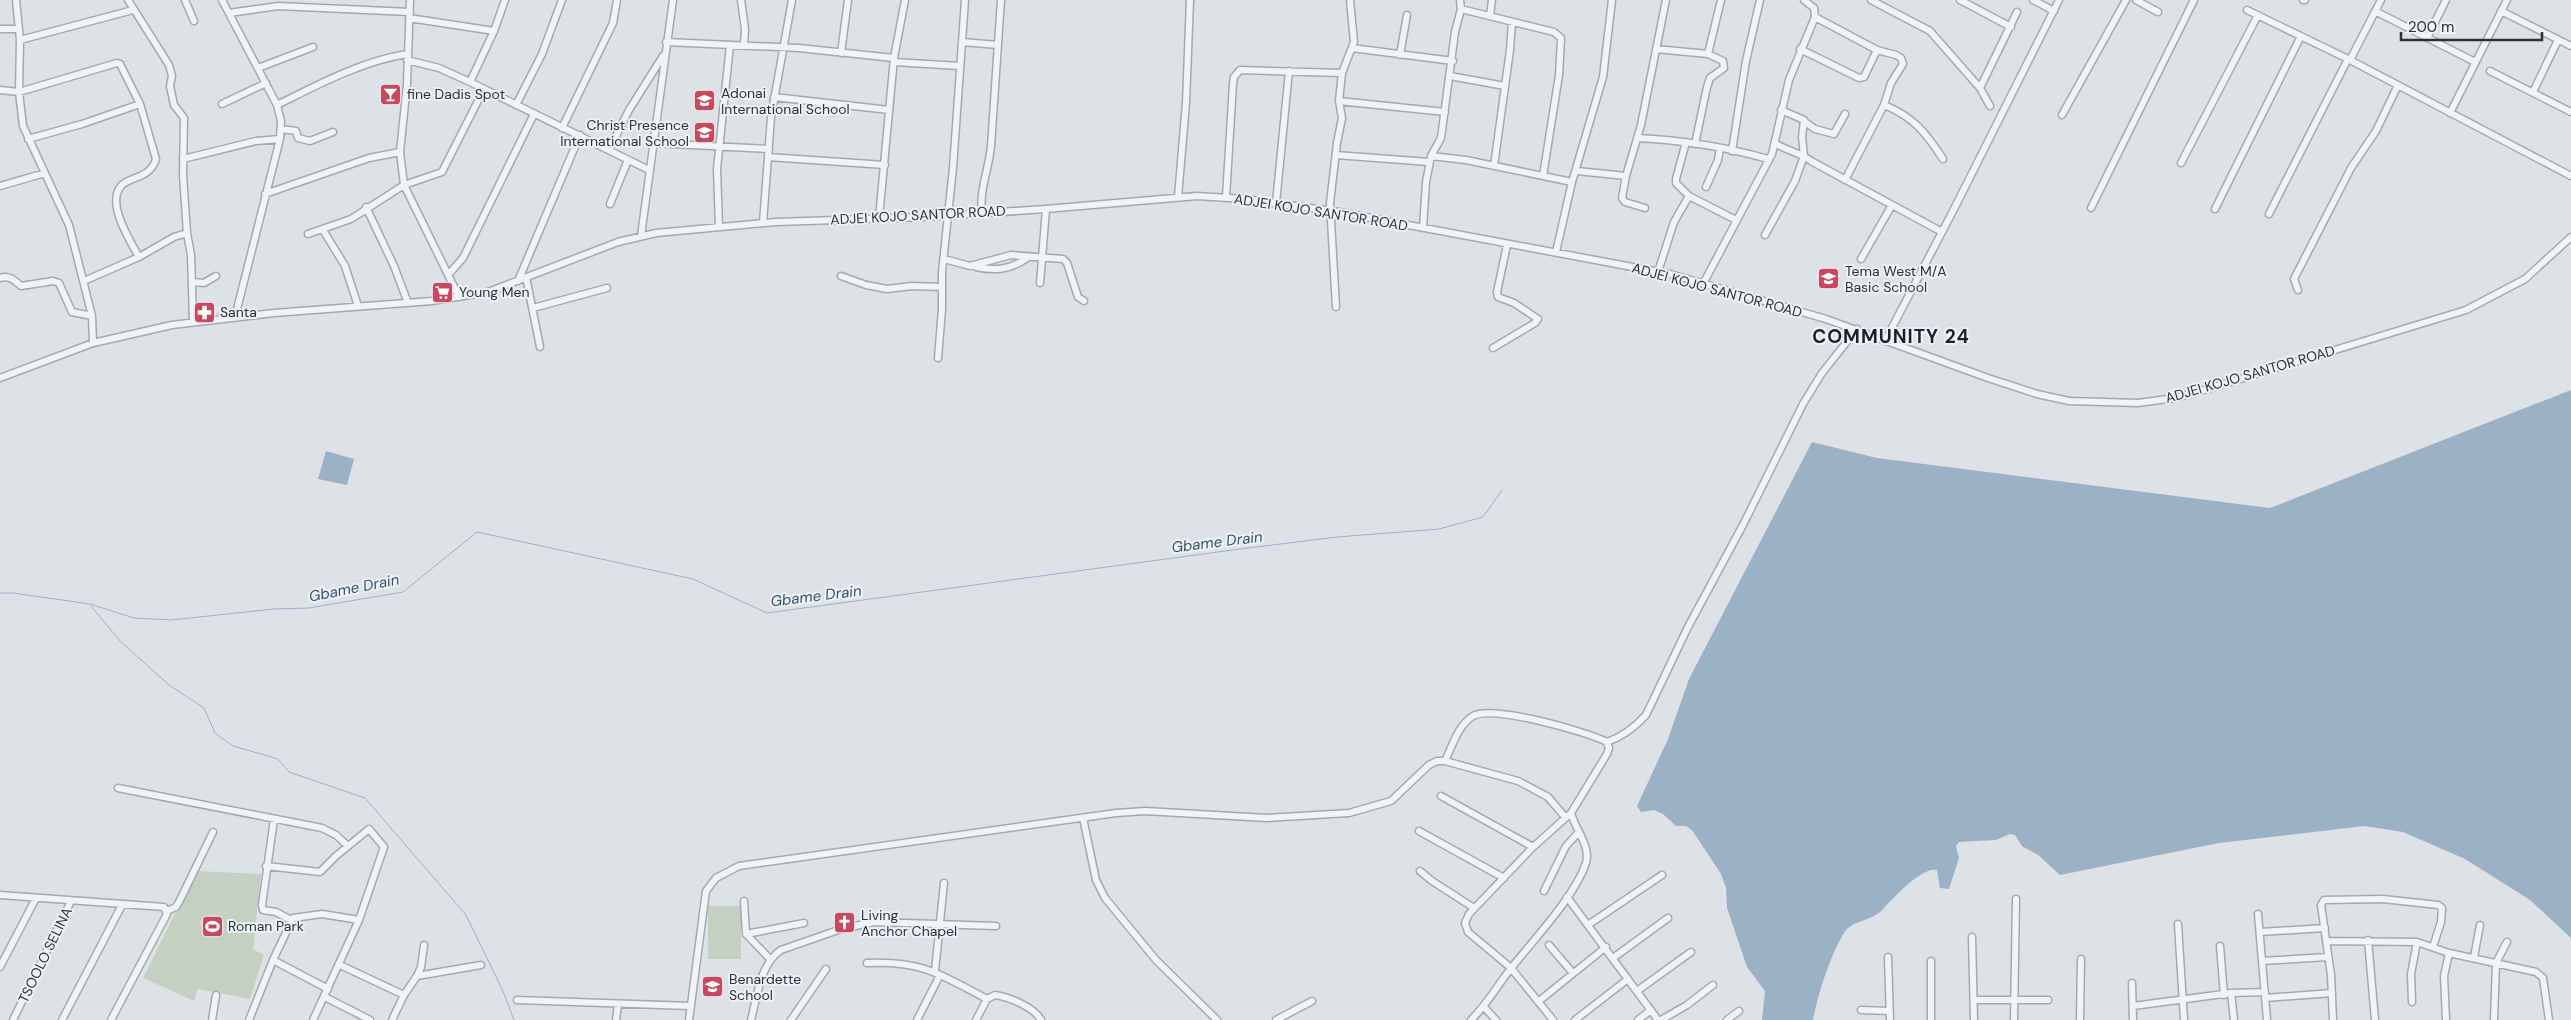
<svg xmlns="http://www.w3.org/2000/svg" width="2571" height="1020" viewBox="0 0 2571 1020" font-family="'DM Sans',sans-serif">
<rect width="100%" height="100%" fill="#dee2e7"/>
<!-- green -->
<path fill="#c5d1c0" d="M196 871 261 874 253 949 264 955 250 999 198 989 194 1001 143 978Z
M708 906H741V959H708Z"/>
<!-- water -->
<path fill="#9bb1c6" d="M2571 390V938L2530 900 2465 859 2403 832 2364 826 2219 843 2060 875 2038 855 2022 846 2015 835 2010 834 1996 840 1959 842 1956 846 1959 858 1949 889 1940 888 1937 870C1921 866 1891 901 1880 912 1869 921 1851 921 1844 933 1830 956 1818 994 1813 1020H1762L1765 991 1747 967 1727 908 1726 888 1721 874 1692 830 1686 826H1676L1663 814 1654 810 1641 812 1637 806 1668 739 1689 679 1812 442 1877 458 2270 508Z
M326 451 354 459 347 485 318 479Z"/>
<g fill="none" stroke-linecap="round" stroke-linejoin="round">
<!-- stream -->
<path stroke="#9bb1c6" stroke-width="1" d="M0 593H13L90 604 134 618 171 620 274 609 309 608 403 592 477 532 693 579 767 613 1240 549 1337 537 1439 529 1483 517 1502 490
M91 606 120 641 169 685 204 708 215 733 233 746 278 759 289 772 365 798 466 915 502 989 514 1020"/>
<defs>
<path id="minor" d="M16 0 20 40 19 92 23 126 69 225 92 316 93 343
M128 0 169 65 172 76 170 86 174 105 184 118 183 175 187 233 191 255 193 321
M185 0 194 21
M222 0 277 105 281 121 280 139 235 317
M410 0 407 84 400 152 404 185 459 297
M741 0 745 29 744 45
M1871 0 1930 31 1980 88 1990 106
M1960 0 2011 27
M2033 0 2054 11
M2136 0 2158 12
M2303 0H2305
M1461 9 1554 32 1561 38 1559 75 1543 176
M2247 10 2350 60 2571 176
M2375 11 2475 62
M2501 11 2571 46
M229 13 278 6 410 12
M1490 16 1492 0
M1815 17 1877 50 1896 55 1901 58 1903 64 1891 83 1884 105 1845 180
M409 18 494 31
M0 29H19
M2427 38 2446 0
M20 40 133 10
M666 42 799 48 894 58
M962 42 998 45
M1352 48 1453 61
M1656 49 1708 54 1723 61 1724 68 1710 78 1707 87 1695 144
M1800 49 1859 78 1864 77 1877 50
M841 53 848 0
M1708 54 1721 0
M1400 55 1407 15
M407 60 439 68 470 82 649 170
M2350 60 2381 0
M894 62 960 66
M258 68 313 47
M2490 71 2571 112
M1450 76 1505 86
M470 82 494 31 505 0
M1980 88 2017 12
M0 90 19 92 117 63 120 64 140 104 156 159C150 179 130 176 121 186 106 203 130 241 139 257
M2533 92 2558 40
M774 97 889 110
M1339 101 1445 112
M222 104 266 83
M277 105C317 85 362 61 407 54
M516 105 542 54 562 0
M1884 105C1914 117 1926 133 1943 159
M2450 113 2507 0
M2062 115 2126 0
M1805 122 1815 129 1834 134 1845 114
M562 128 613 23 617 0
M281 129 296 131 298 138 310 141 333 132
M1637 138C1681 140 1726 147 1768 159
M28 139 82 124 140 104
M653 143 769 149
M1775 143C1786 151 1800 152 1811 161L1942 232
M609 150 629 110 663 56
M1732 151 1746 61 1760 0
M1336 155 1429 162
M1431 156 1466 160 1572 182
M768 157 885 165
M183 159 256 141 280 139
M2181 163 2258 15
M1494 166 1510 50 1512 22
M1577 171 1626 176 1641 125 1666 0
M1626 176 1622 198 1625 202 1645 208
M0 186 45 173
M1706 187 1718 160 1720 148
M265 194 369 158 400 152
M1689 196 1736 220
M1178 197 1186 103 1190 0
M1226 197 1233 84 1234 77 1240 70 1342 73
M1276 203 1289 71
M610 204 628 160
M366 207 394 266 408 303
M2091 208 2194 0
M2215 209 2301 36
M982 213C979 190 989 169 991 146L1001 0
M2269 214 2348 59
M879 218 894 58 905 0
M763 223 771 117 792 0
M719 227 717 169 730 45
M1423 228 1426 182 1431 156 1441 138 1455 32 1461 9 1460 0
M323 230 345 266 358 306
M308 234 351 219 404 185 442 172 484 89
M1765 235 1795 181 1804 156 1802 137 1804 120 1781 110
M641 236 673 0
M1556 252 1572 182 1603 77 1612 0
M944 259 970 266 1011 255 1063 259 1067 263 1078 297 1084 301
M1861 259 1892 205
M976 267C995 271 1010 270 1027 258
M1658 272 1674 222 1689 196 1676 183V179L1686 142
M448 275 463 258 534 114
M841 276 866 285 887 289 912 286 941 287
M526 277 540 347
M0 278C9 275 14 280 21 286L53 281 59 283 72 312 92 316
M84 281 139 257 174 237 187 233
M518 281 580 135
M192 282 204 283 216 276
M1040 283 1046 209
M1703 284 1772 154 1789 80 1815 17 1814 8 1804 0
M2298 290 2294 279 2351 168 2376 131 2398 85
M1336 307 1330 203 1337 143 1342 118 1339 101 1342 73 1354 42 1350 0
M533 308 607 288
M1885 341 1953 211 2059 0
M1493 348 1535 323 1538 319 1514 303 1498 297 1497 292 1507 245
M938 358 942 309V272L953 168 965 0
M0 378 93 343 172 325 274 313 432 301 488 292 618 242 656 233 776 222 926 217 1046 209 1197 196 1245 199 1339 212 1670 274 1826 319 1988 378 2037 394 2069 401 2138 403 2175 398 2204 390 2466 310 2525 279 2571 237
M1445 761 1518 781 1548 797 1565 817
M118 788 322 828 336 835 348 846
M1441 796 1533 847
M1083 818 1096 880 1105 898 1156 960 1217 1020
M274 819 262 905 263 910 276 912 291 920
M1419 831 1504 878
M266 866 320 872 336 856 369 829 384 847 359 920 313 1020
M1420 871 1432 881 1474 908
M1544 891 1566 846 1579 832
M0 895 164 907 167 914 111 1020
M1567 897 1658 1020
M744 901 746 934 770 959
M167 911 176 907 180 900 213 832
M2258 914 2267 1020
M2178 924 2184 1020
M1588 925 1662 875
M2260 932 2325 928
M746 934 804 923
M1972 937 1974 1020
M2368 940 2375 1020
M2326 941 2417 942 2449 953 2536 972 2543 978 2549 1020
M1549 945 1572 972
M2220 946 2224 995
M1888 957 1890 1020
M2474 957 2480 925
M1613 958 1668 918
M273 960 328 989
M2262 961 2328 957
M867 963C922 960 941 975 987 999
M340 965 404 995
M0 967 36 898
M935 971 944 883
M417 976 421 967 424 945
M2132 983 2133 1020
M1637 991 1691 952
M2231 993 2234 1020
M325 997 370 1020
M2265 998 2332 993
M517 1000 691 1006
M1974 1000H2048
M1539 1001 1606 947
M2412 1002 2411 974 2417 942
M2133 1006 2231 993 2265 992
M1484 1007 1496 1020
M1861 1010 1889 1011
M13 1020 71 901
M62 1020 122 905
M212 1020 216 995
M249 1020 273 960 293 918 322 914 359 920
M392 1020 404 995 417 976 481 965
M616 1020 618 1004
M689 1020 706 891 716 878 739 866 1116 813 1145 811 1267 818 1349 813 1391 801 1429 765 1437 761H1445C1452 747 1458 725 1473 716 1493 705 1585 731 1607 742 1622 737 1635 727 1646 715L1688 627 1744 523 1803 404 1822 373 1857 329
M751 1020C757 997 760 964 781 950L841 929 874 922 996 926
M791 1020 826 969
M917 1020 940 975
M976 1020 987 999 995 995C1009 997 1034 1007 1041 1020
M1276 1020 1312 1001
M1471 1020C1490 1001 1497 985 1513 966 1535 938 1575 896 1586 863 1591 846 1575 829 1571 813L1607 754 1609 748 1607 742
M1553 1020 1511 968 1468 932 1465 923 1469 914 1533 847 1571 813
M1575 1020 1628 979
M1638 1020 1651 1010
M1661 1020 1687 1005 1713 985
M1727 1020 1739 1011
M1931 1020V961
M2014 1020 2016 899
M2080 1020 2081 959
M2333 1020 2331 975 2321 905 2324 900 2383 899 2438 905 2442 908 2441 922 2433 947
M2446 1020 2444 976 2449 953
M2494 1020 2496 963 2507 942"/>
</defs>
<!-- minor casing -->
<use href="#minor" stroke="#a4a9b1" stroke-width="9"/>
<!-- minor -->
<use href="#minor" stroke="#f1f3f6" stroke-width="6"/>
</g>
<!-- icons -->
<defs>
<symbol id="bar-square" viewBox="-11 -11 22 22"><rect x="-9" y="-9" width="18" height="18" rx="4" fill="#c84860" stroke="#eef1f5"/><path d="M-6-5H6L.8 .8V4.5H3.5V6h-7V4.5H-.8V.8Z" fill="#fff"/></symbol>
<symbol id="school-square" viewBox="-11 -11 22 22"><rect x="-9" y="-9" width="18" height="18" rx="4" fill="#c84860" stroke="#eef1f5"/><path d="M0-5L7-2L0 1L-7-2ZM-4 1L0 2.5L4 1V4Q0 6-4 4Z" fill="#fff"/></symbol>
<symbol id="supermarket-square" viewBox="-11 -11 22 22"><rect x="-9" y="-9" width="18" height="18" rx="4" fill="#c84860" stroke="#eef1f5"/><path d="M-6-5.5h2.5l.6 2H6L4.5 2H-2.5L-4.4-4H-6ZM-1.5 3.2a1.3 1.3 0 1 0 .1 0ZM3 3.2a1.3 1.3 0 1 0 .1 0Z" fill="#fff"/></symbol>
<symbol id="pharmacy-square" viewBox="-11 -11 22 22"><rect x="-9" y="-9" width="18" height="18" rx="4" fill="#c84860" stroke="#eef1f5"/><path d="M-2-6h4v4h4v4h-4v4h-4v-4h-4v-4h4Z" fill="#fff"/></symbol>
<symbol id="church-square" viewBox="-11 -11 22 22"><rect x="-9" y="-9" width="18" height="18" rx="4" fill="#c84860" stroke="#eef1f5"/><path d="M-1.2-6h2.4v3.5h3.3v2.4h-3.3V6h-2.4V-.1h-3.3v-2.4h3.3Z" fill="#fff"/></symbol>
<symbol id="stadium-square" viewBox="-11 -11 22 22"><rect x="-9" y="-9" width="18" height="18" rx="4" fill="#c84860" stroke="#eef1f5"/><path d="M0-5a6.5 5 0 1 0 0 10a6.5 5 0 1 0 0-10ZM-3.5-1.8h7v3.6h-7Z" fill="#fff"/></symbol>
</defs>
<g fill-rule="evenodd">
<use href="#bar-square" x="378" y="82" width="25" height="25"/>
<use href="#school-square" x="692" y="88" width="25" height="25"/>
<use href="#school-square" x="692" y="120" width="25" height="25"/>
<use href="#school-square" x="1816" y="266" width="25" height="25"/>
<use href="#supermarket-square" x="430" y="280" width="25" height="25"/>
<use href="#pharmacy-square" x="192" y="300" width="25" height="25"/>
<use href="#church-square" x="832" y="910" width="25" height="25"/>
<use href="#stadium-square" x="200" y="914" width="25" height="25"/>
<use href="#school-square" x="700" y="974" width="25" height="25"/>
</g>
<g text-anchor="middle" stroke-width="4" stroke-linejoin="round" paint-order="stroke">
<!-- poi labels -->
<g font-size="14" fill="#28313d" stroke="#eef1f5" text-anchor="start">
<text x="721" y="98">Adonai<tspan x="721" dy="16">International School</tspan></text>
<text x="407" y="99">fine Dadis Spot</text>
<text x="689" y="130" text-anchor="end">Christ Presence<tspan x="689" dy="16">International School</tspan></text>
<text x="1845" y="276">Tema West M/A<tspan x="1845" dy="16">Basic School</tspan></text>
<text x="459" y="297">Young Men</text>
<text x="220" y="317">Santa</text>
<text x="861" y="920">Living<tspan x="861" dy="16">Anchor Chapel</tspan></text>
<text x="228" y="931">Roman Park</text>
<text x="729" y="984">Benardette<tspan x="729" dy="16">School</tspan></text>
</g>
<!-- street labels -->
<g font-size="14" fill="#28313d" stroke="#eef1f5">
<text transform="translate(1321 212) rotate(9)" y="5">ADJEI KOJO SANTOR ROAD</text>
<text transform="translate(918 215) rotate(-3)" y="5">ADJEI KOJO SANTOR ROAD</text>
<text transform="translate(1717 290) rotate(15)" y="5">ADJEI KOJO SANTOR ROAD</text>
<text transform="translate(2250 374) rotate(-16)" y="5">ADJEI KOJO SANTOR ROAD</text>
<text transform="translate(45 955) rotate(-64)" y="5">TSOOLO SELINA</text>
</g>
<!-- water labels -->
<g font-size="15" font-style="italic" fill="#34516f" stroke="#eef1f5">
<text transform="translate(1217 542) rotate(-7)" y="5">Gbame Drain</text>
<text transform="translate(354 588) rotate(-11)" y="5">Gbame Drain</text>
<text transform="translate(816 596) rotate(-7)" y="5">Gbame Drain</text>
</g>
<!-- district labels -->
<g font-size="19" font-weight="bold" letter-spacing="1" fill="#1b222e" stroke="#eef1f5">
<text x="1891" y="343">COMMUNITY 24</text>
</g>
</g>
<!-- scale -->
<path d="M2401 32v8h141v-8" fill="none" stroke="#28313d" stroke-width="2.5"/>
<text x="2408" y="32" font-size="15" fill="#28313d" stroke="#eef1f5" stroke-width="4" paint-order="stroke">200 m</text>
</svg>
